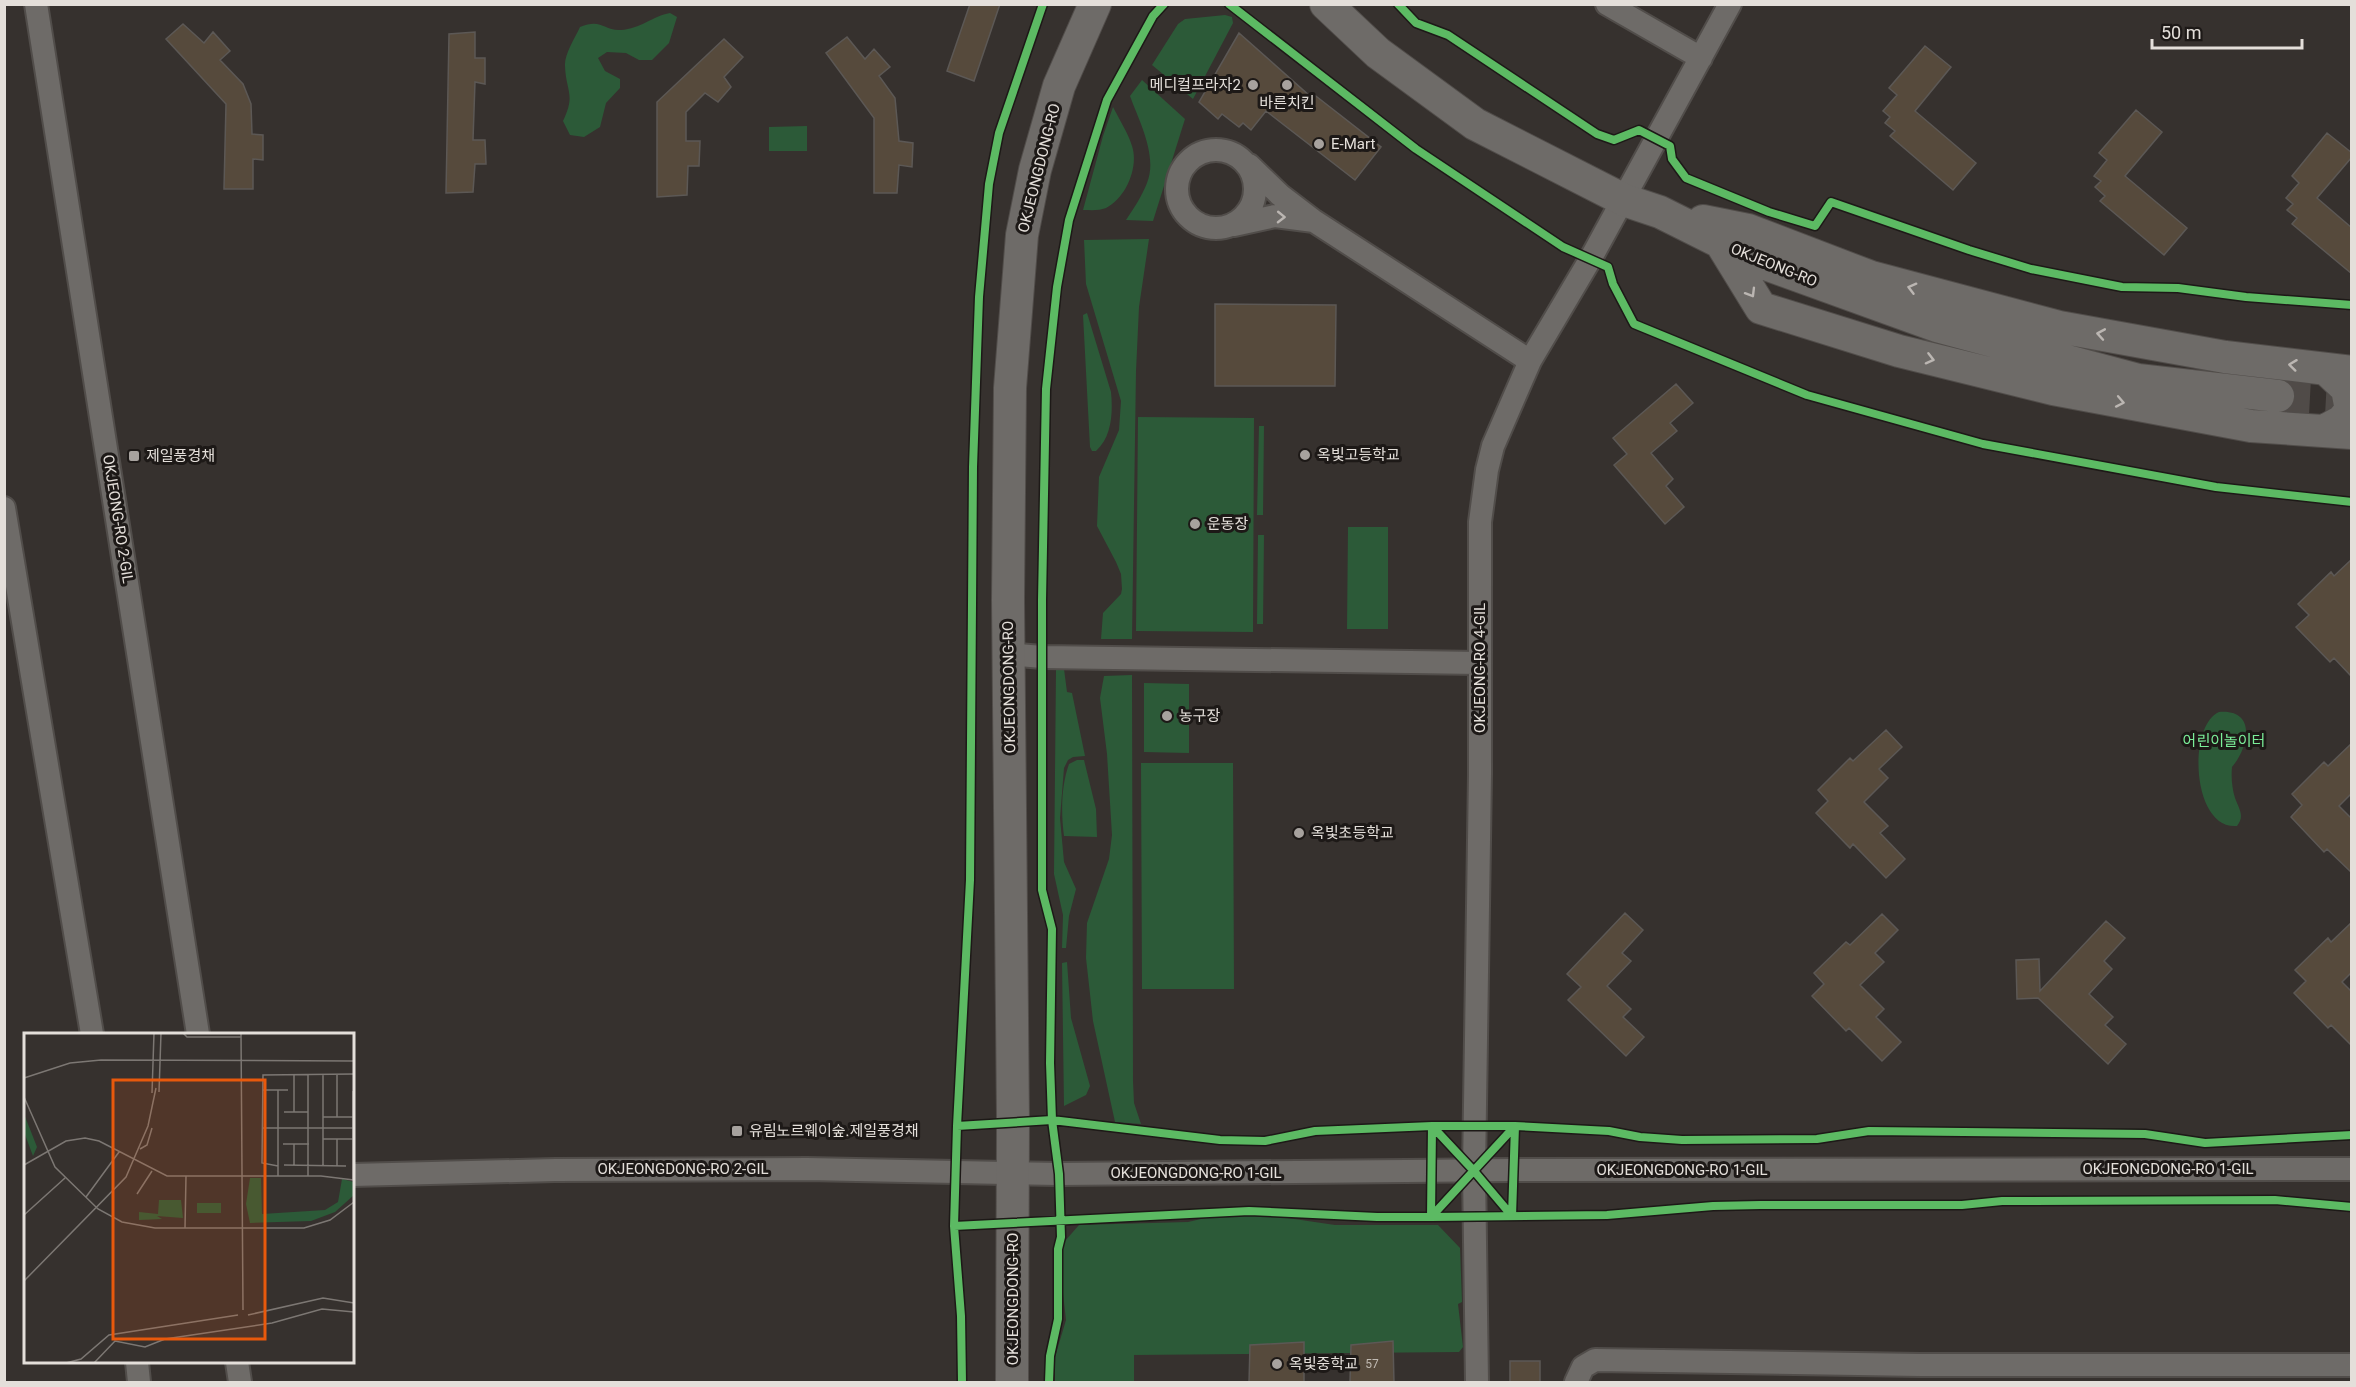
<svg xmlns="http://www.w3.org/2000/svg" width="2356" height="1387" viewBox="0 0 2356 1387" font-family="Roboto,'Noto Sans KR',sans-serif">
<rect width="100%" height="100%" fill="#36312e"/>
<!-- green -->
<path fill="#2c5a38" d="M670 13 677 17 669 43 652 60H639L626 53 607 52 598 58 605 71 620 79V88L606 103 600 127 584 137 570 135 563 121C576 94 566 92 565 66 564 55 575 38 580 27 602 18 603 31 621 30 640 29 653 16 670 13Z
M1225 15 1232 17 1233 23 1193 99 1152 65 1178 24 1185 19Z
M1142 80 1185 119 1153 221 1126 220C1134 208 1142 196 1147 183 1158 156 1139 121 1130 96Z
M1113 107C1119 119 1128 133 1132 146 1139 167 1126 198 1106 208 1099 211 1090 210 1083 210L1103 136Z
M807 126V151H769V127Z
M1149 239 1139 307 1136 371 1132 639H1101L1103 613 1121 594 1122 589 1121 574 1116 562 1097 526 1099 477 1119 430 1121 401 1086 284 1084 240Z
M1087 313 1111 392C1113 412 1112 437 1096 451H1092L1090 447 1083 315Z
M1138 417 1254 418 1253 632 1136 631Z
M1259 426H1264L1263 515H1257Z
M1348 527H1388V629H1347Z
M1258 535H1264L1263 624H1257Z
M1064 669 1067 692 1072 693 1085 756 1073 757 1068 760 1064 768 1060 818 1064 862 1076 889 1069 916 1066 948H1062L1063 915 1054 874 1056 670Z
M1132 675 1133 1081 1134 1103 1141 1124 1115 1122 1093 1021 1086 958 1087 923 1109 859 1112 835 1107 754 1100 698 1104 676Z
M1144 683 1189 684V753L1144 752Z
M2219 712C2257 709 2249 747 2232 767 2231 777 2232 788 2235 798 2239 809 2245 816 2237 826 2192 830 2187 726 2219 712Z
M1077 760H1084L1096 809 1097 837 1064 836C1061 814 1061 786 1069 764Z
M1141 763H1233L1234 989H1142Z
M1067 962 1071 1018 1090 1086 1086 1095 1064 1106 1062 963Z
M1223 1214 1274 1216 1335 1225H1438L1460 1248 1462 1302 1458 1304 1463 1347 1459 1352 1134 1355V1382H1055V1357L1066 1320 1058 1249 1079 1225 1188 1222Z"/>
<!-- building -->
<path fill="#564a3c" stroke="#5c5855" stroke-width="1.5" d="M970 4H1000L974 81 947 71Z
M183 24 204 43 213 32 230 51 220 60 243 84 251 104 252 134 263 135V160L253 159V189H224L226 104 166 39Z
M475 32V58H485V84L475 82 473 140H485L486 164H475L473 192 446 193 449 34Z
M1239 33 1310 96 1312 93 1381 147 1355 180 1266 111 1251 130 1243 123 1239 127 1222 114 1218 119 1199 102Z
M847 37 865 59 874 49 890 67 879 76 895 98 899 141 913 143 912 167 899 165 897 193H874V118L826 53Z
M724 39 743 57 724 77 731 87 718 102 705 93 686 112V141H700L699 166H688L687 195 657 197V102Z
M1925 46 1951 67 1915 111 1976 163 1953 190 1890 136 1895 131 1885 123 1890 117 1883 111 1897 95 1889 88Z
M2136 110 2162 132 2125 176 2187 228 2164 255 2100 201 2105 196 2095 187 2101 181 2094 176 2107 160 2099 153Z
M2327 133 2352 153V157L2317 198 2352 228V274L2292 224 2297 218 2287 210 2293 204 2286 198 2299 183 2292 176Z
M1215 304 1336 305 1335 386H1215Z
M1676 384 1693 403 1670 423 1677 431 1651 453 1673 479 1666 486 1684 507 1665 524 1614 465 1627 454 1613 438Z
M2352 559V677L2334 658 2330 662 2296 627 2309 615 2298 604 2331 572 2334 576Z
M1886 730 1902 747 1879 769 1888 778 1864 802 1888 826 1880 833 1905 859 1886 878 1853 844 1850 848 1816 813 1828 801 1818 790 1850 758 1853 761Z
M2352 743V793L2339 806 2352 819V873L2327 849 2324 852 2291 817 2302 805 2292 794 2324 762 2328 766Z
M1625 913 1643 930 1622 953 1631 961 1607 986 1631 1009 1623 1017 1644 1037 1626 1056 1568 1000 1581 987 1567 974Z
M1882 914 1898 930 1875 953 1884 962 1860 985 1884 1009 1876 1017 1901 1042 1882 1061 1849 1028 1846 1031 1812 996 1824 984 1814 973 1846 942 1850 945Z
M2106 921 2125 938 2104 961 2112 969 2089 994 2113 1017 2105 1025 2126 1044 2108 1064 2038 998 2017 999 2016 960 2039 959 2040 991Z
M2352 922V972L2342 982 2352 992V1046L2331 1025 2328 1028 2294 993 2306 981 2295 970 2328 938 2331 942Z
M1393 1341 1394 1383H1350L1351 1345Z
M1304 1342V1383H1249L1250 1345Z
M1510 1361H1540V1383H1510Z"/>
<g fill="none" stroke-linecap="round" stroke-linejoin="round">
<!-- secondary-tunnel -->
<path stroke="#504b48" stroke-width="32" stroke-dasharray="32 16" stroke-linecap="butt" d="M2278 396 2352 400"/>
<defs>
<path id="street" d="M36 4 198 1034
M1607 4 1701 58
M1177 189a39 39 0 1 1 78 0a39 39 0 1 1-78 0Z
M1314 221 1530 361
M1234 225 1275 216 1314 221 1280 195 1249 165
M4 508 92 1034
M1008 654 1042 657 1480 663
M352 1175 555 1170 807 1169 1059 1174 1513 1170 2352 1169
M137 1362 139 1382
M237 1362 240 1382
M1477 1382 1474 1171 1480 774V522L1487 470 1493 446 1530 361 1591 258 1730 4
M1576 1382 1583 1367 1595 1360 1920 1365H2352"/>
<path id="secondary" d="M1326 4 1378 53 1475 124 1624 200 1660 212 1760 262 1937 326 2138 380 2278 396
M1703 221 1748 230 1871 277 2059 327 2225 357 2352 372
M1721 243 1761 308 1899 351 2053 389 2251 426 2352 433
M2324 431 2342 421 2351 410 2347 389 2326 369
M1012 1382 1013 1121 1008 600 1010 388 1022 235 1035 170 1059 86 1095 4"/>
</defs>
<!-- street casing -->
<use href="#street" stroke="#514d4a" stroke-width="26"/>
<!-- secondary casing -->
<use href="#secondary" stroke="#514d4a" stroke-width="34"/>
<!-- street -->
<use href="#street" stroke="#6e6b68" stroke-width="22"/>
<!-- secondary -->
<use href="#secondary" stroke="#6e6b68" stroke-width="32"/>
<defs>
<path id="cycleway" d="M1043 4 999 133 989 184 979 297 973 467 970 880 957 1126 954 1226 1249 1211 1377 1217H1431L1515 1126 1609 1131 1640 1137 1682 1140 1817 1139 1869 1131 2145 1134 2205 1143 2352 1135
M1164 4 1153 16 1107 100 1069 220 1057 287 1046 389 1042 600V890L1052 929 1050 1063 1052 1120 1220 1140 1265 1141 1315 1131 1432 1126 1474 1171 1512 1216
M1229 4 1416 149 1563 247 1608 267 1613 284 1634 324 1807 395 1983 444 2216 487 2352 502
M1398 4 1416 23 1448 35 1597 134 1614 140 1639 130 1670 146 1672 159 1686 178 1769 212 1815 226 1831 202 1969 250 2031 269 2122 287 2178 288 2246 297 2352 305
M957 1126 1052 1120 1059 1174 1061 1237 1058 1249V1319L1050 1356 1049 1382
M1512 1216 1515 1126H1432L1431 1217 1607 1215 1713 1206 1760 1205H1962L2002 1201 2275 1200 2352 1207
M954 1226 961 1316 962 1382"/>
</defs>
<!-- cycleway casing -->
<use href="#cycleway" stroke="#1d1917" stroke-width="11"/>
<!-- cycleway -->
<use href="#cycleway" stroke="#5cba63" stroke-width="8"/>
</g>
<!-- one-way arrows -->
<defs><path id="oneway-chevron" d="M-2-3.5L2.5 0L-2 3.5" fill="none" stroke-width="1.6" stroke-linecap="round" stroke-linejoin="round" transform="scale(1.5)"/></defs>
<g stroke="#bbb6b2">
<use href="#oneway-chevron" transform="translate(1281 217) rotate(1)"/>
<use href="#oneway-chevron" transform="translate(1912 288) rotate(-165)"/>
<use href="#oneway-chevron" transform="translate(1751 293) rotate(59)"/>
<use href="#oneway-chevron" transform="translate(2101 334) rotate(-170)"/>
<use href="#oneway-chevron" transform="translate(1930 359) rotate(14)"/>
<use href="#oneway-chevron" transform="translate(2293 365) rotate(-173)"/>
<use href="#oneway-chevron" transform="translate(2120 402) rotate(11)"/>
</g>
<!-- markers -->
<g fill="#a7a29e" stroke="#1d1917" stroke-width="2">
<circle cx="1253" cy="85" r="6"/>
<circle cx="1287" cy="85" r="6"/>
<circle cx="1319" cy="144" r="6"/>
<circle cx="1305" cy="455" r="6"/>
<rect x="128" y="450" width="12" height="12" rx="3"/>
<circle cx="1195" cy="524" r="6"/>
<circle cx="1167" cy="716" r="6"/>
<circle cx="1299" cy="833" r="6"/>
<rect x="731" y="1125" width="12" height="12" rx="3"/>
<circle cx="1277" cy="1364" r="6"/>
</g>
<g text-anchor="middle" stroke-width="6" stroke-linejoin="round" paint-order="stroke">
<!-- number labels -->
<g font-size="12" fill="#c0bab2">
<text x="1372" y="1368">57</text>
</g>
<!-- poi labels -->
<g font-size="15" fill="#e4dfda" stroke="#1d1917" text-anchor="start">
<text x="1241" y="90" text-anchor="end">메디컬프라자2</text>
<text x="1287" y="108" text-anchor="middle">바른치킨</text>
<text x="1331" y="149">E-Mart</text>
<text x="1317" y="460">옥빛고등학교</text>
<text x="146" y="461">제일풍경채</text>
<text x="1207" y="529">운동장</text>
<text x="1179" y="721">농구장</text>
<text x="1311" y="838">옥빛초등학교</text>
<text x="749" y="1136">유림노르웨이숲.제일풍경채</text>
<text x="1289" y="1369">옥빛중학교</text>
</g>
<!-- street labels -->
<g font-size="15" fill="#e4dfda" stroke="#1d1917">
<text transform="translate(1039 168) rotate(-76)" y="5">OKJEONGDONG-RO</text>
<text transform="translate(1774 265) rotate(22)" y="5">OKJEONG-RO</text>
<text transform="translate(118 519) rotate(81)" y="5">OKJEONG-RO 2-GIL</text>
<text transform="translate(1480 668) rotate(-90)" y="5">OKJEONG-RO 4-GIL</text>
<text transform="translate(1009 687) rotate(-91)" y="5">OKJEONGDONG-RO</text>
<text x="683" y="1174">OKJEONGDONG-RO 2-GIL</text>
<text x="2168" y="1174">OKJEONGDONG-RO 1-GIL</text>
<text x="1682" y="1175">OKJEONGDONG-RO 1-GIL</text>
<text x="1196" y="1178">OKJEONGDONG-RO 1-GIL</text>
<text transform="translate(1013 1299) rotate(-90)" y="5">OKJEONGDONG-RO</text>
</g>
<!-- park labels -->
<g font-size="15" fill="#7bee99" stroke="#1d1917">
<text x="2224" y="746">어린이놀이터</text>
</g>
</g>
<!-- overview -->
<g transform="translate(24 1033)">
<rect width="330" height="330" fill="#36312e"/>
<path d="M0 81 13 114 9 123 0 99ZM226 145H237L238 181 301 177 314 169 318 146 330 149V162L311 179 287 188 226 190 222 171ZM135 167H157L159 185 133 183 138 186 115 187V179L134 181ZM173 170H197V180H173Z" fill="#2c5a38"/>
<path fill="none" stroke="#7c7773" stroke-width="1.5" d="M159 0 163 4H217M217 0 219 277M284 41V143M299 41V133M313 41V84M0 45 46 30 77 27 330 28M239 57H264M254 57V143M135 59 137 0M128 60 130 0M0 64 31 134 74 176 98 189 131 195H280L306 187 330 169M260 79H284M270 79V41M299 84H330M239 95H330M299 106H330M259 111H285M270 111V132M116 116 123 112 128 95M0 132 42 108 61 105 75 108 143 143H297L330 147M260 132 322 133M254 133 238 130 239 42 330 41M313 133V106M329 147V58M113 161 128 138M62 164 95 119M0 182 41 145M161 195 162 143M0 248 102 144 124 93 132 55M224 282 299 265 330 270M42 330 57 326 85 302 214 282M70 330 91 308 121 314 141 306 248 290 298 276 330 279"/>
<path fill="#e8590c" fill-opacity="0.15" stroke="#e8590c" stroke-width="3" d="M89 47H241V306H89Z"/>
<rect width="330" height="330" fill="none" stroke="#e4dfda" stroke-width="3"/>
</g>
<!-- border -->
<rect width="2356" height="1387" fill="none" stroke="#e4dfda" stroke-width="12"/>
<!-- scale -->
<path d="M2152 39v9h150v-9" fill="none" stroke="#e4dfda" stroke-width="3"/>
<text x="2161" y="39" font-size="18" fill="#e4dfda" stroke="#1d1917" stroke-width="4.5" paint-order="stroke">50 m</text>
</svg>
